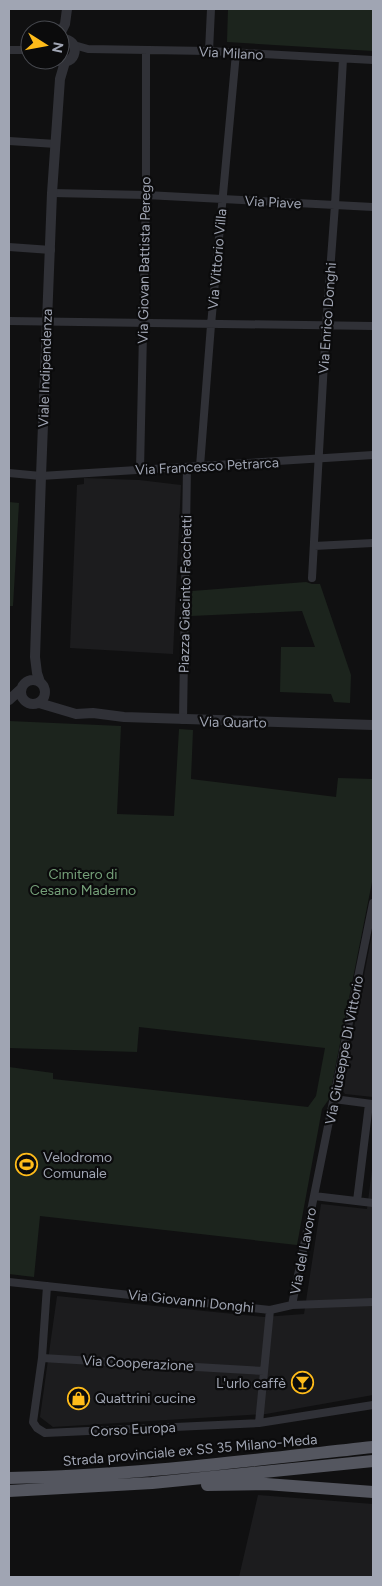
<svg xmlns="http://www.w3.org/2000/svg" width="382" height="1586" viewBox="0 0 382 1586" font-family="Figtree,sans-serif">
<rect width="100%" height="100%" fill="#101011"/>
<!-- built -->
<path fill="#1c1c1e" d="M84 478 139 480 181 485 173 654 70 648 77 485 84 484Z
M373 929V1097L345 1094 342 1090Z
M373 1162V1395L266 1414 53 1427 40 1417 57 1296 264 1317 304 1314 321 1204 367 1209Z
M258 1495 373 1504V1577H239Z"/>
<!-- green -->
<path fill="#1c241d" d="M228 9H373V51L227 42Z
M9 502 19 503 13 606H9Z
M306 582 312 584H320L351 675 350 703 334 702 331 694 280 692 281 647H315L302 611 191 616 192 591Z
M9 721 121 726 117 814 174 816 179 729 193 730 191 779 336 797 338 778 373 779V877L329 1099 322 1109 297 1245 40 1216 34 1277 9 1274V1067L53 1073V1079L308 1107 316 1096 325 1048 139 1027 137 1052 9 1048Z"/>
<g fill="none" stroke-linecap="round" stroke-linejoin="round">
<!-- minor -->
<path stroke="#303137" stroke-width="8" d="M74 45 88 49 209 51 373 60
M9 50H30
M209 51 211 9
M9 141 56 144
M52 193 146 195 373 207
M9 247 51 250
M9 321 373 326
M200 466 211 325 236 53
M140 470 146 195V50
M9 473 41 476 373 455
M314 546 373 543
M312 578 326 326 335 205 343 59
M183 720 187 467
M334 1099 372 1104
M314 1196 373 1203
M357 1201 369 1104
M9 1282 270 1310 292 1305 373 1302
M47 1286 42 1358 33 1422 37 1428 45 1433 259 1423 373 1405
M292 1305 373 903
M42 1358 264 1371
M259 1423 270 1310"/>
<!-- tertiary -->
<path stroke="#303137" stroke-width="10" d="M60 34 65 24 67 9
M56 60C77 70 83 37 60 39
M21 692a12 12 0 1 1 24 0a12 12 0 1 1-24 0Z
M40 682 37 673 35 657 41 476 52 193 60 79 65 62
M9 700 21 689
M39 703 76 714 93 713 124 717 373 725"/>
<!-- trunk -->
<path stroke="#54565f" stroke-width="12" d="M9 1478C131 1476 252 1460 373 1447
M207 1485 266 1484 373 1492
M9 1491 152 1483 373 1461"/>
</g>
<!-- icons -->
<defs>
<symbol id="stadium-ring" viewBox="-11 -11 22 22"><circle r="9.5" fill="#0b0b0c" stroke="#ffbc1a" stroke-width="1.5"/><path d="M0-5a6.5 5 0 1 0 0 10a6.5 5 0 1 0 0-10ZM-3.5-1.8h7v3.6h-7Z" fill="#ffbc1a"/></symbol>
<symbol id="bar-ring" viewBox="-11 -11 22 22"><circle r="9.5" fill="#0b0b0c" stroke="#ffbc1a" stroke-width="1.5"/><path d="M-6-5H6L.8 .8V4.5H3.5V6h-7V4.5H-.8V.8Z" fill="#ffbc1a"/></symbol>
<symbol id="shop-ring" viewBox="-11 -11 22 22"><circle r="9.5" fill="#0b0b0c" stroke="#ffbc1a" stroke-width="1.5"/><path d="M-5-2.5h2.3a2.7 3.5 0 0 1 5.4 0H5L5.5 6h-11ZM-1.5-2.5h3a1.5 2.3 0 0 0-3 0Z" fill="#ffbc1a"/></symbol>
</defs>
<g fill-rule="evenodd">
<use href="#stadium-ring" x="14" y="1152" width="25" height="25"/>
<use href="#bar-ring" x="290" y="1370" width="25" height="25"/>
<use href="#shop-ring" x="66" y="1386" width="25" height="25"/>
</g>
<g text-anchor="middle" stroke-width="4.5" stroke-linejoin="round" paint-order="stroke">
<!-- street labels -->
<g font-size="14" fill="#a0a5b3" stroke="#0b0b0c">
<text transform="translate(231 53) rotate(3)" y="5">Via Milano</text>
<text transform="translate(273 202) rotate(3)" y="5">Via Piave</text>
<text transform="translate(217 259) rotate(-85)" y="5">Via Vittorio Villa</text>
<text transform="translate(144 260) rotate(-89)" y="5">Via Giovan Battista Perego</text>
<text transform="translate(327 318) rotate(-86)" y="5">Via Enrico Donghi</text>
<text transform="translate(45 368) rotate(-88)" y="5">Viale Indipendenza</text>
<text transform="translate(207 466) rotate(-3)" y="5">Via Francesco Petrarca</text>
<text transform="translate(185 594) rotate(-89)" y="5">Piazza Giacinto Facchetti</text>
<text transform="translate(233 722) rotate(1)" y="5">Via Quarto</text>
<text transform="translate(344 1050) rotate(-79)" y="5">Via Giuseppe Di Vittorio</text>
<text transform="translate(303 1251) rotate(-79)" y="5">Via del Lavoro</text>
<text transform="translate(191 1301) rotate(6)" y="5">Via Giovanni Donghi</text>
<text transform="translate(138 1363) rotate(3)" y="5">Via Cooperazione</text>
<text transform="translate(133 1429) rotate(-3)" y="5">Corso Europa</text>
<text transform="translate(190 1450) rotate(-5)" y="5">Strada provinciale ex SS 35 Milano-Meda</text>
</g>
<!-- park labels -->
<g font-size="14" fill="#75a079" stroke="#0b0b0c">
<text x="83" y="879">Cimitero di<tspan x="83" dy="16">Cesano Maderno</tspan></text>
</g>
<!-- poi labels -->
<g font-size="14" fill="#a0a5b3" stroke="#0b0b0c" text-anchor="start">
<text x="43" y="1162">Velodromo<tspan x="43" dy="16">Comunale</tspan></text>
<text x="286" y="1388" text-anchor="end">L'urlo caffè</text>
<text x="95" y="1403">Quattrini cucine</text>
</g>
</g>
<!-- border -->
<rect width="382" height="1586" fill="none" stroke="#a0a5b3" stroke-width="20"/>
<!-- north arrow -->
<g transform="translate(45 45) rotate(101)"><circle r="24" fill="#0b0b0c" stroke="#47494f"/>
<path d="M0-4L9 19L0 12L-9 19Z" fill="#ffbc1a"/>
<text y="-8" font-size="14" font-weight="bold" text-anchor="middle" fill="#a0a5b3">N</text>
</g>
</svg>
